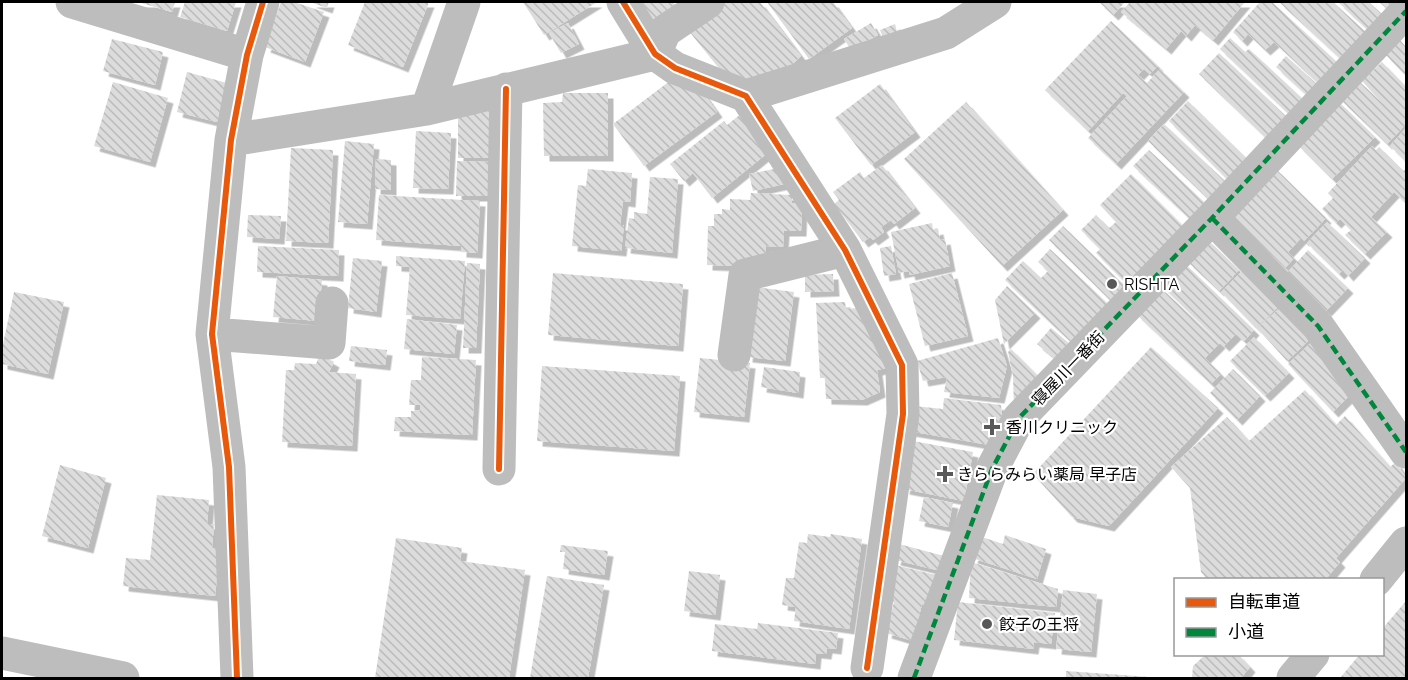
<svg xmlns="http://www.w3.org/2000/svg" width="1408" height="680" viewBox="0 0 1408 680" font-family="Raleway,'Noto Sans JP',sans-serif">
<defs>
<pattern id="building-back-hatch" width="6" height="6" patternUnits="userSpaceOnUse" patternTransform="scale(1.5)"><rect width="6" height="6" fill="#dcdcdc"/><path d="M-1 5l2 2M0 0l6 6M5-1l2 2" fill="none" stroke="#bbb"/></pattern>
<filter id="shadow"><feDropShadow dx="5.5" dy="5.5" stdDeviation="0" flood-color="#0004"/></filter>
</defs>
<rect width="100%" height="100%" fill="#fff"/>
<!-- building -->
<path fill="url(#building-back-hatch)" filter="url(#shadow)" d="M138 2H175L172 12Z
M185 2H236L227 31 180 17Z
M281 2H294L324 12 305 62 265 47Z
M310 2H329L327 8Z
M365 2H429L403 67 348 45Z
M523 2H597L544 35Z
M642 2H673L680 12 657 27Z
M723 2H760L801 56 788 68 742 82 726 77 688 30Z
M767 2H833L852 28 809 59Z
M1099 2H1125L1113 15Z
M1130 2H1245L1213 40 1195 25 1186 36 1181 31 1166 49 1121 12Z
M1260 2H1272L1339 64 1320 85 1274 42 1265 50 1248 34 1242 41 1233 32Z
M1279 2H1333L1368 34 1342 60Z
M1338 2H1369L1384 16 1369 31Z
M1379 2H1399L1390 12Z
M1111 21 1158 66 1150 74 1144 69 1138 75 1147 83 1160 69 1184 92 1116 164 1088 138 1127 96 1123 93 1088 131 1045 90Z
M568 23 579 44 561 53 549 33Z
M871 23 878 35 851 50 844 39Z
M895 24 897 32 883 38 880 30Z
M1230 38 1245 52 1249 49 1305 101 1290 115 1220 49Z
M112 39 163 52 155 85 103 71Z
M1400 40 1406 47V76L1385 54Z
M1219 53 1289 119 1268 140 1199 74Z
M1286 56 1319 86 1309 97 1276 67Z
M1382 62 1406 87V124L1387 144 1342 101 1360 82 1383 104 1362 81Z
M187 72 227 83 217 122 177 112Z
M679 74 693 93 700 88 717 112 644 166 613 124Z
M113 82 168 98 150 162 94 146Z
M880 84 915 132 871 165 835 118Z
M563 93H608V156H544L543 103 562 102Z
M1188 101 1247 159 1227 179 1169 121Z
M966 102 1063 210 1002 266 904 159Z
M1340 103 1375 137 1332 179 1298 145Z
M490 105V158H458V115Z
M742 113 771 150 712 198 693 173 684 181 670 164 724 121 727 125Z
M1164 124 1225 181 1208 199 1148 141Z
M1406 128V162L1390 146Z
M416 131 451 133 448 189 413 188Z
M345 141 374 144 367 224 338 222Z
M1372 146 1376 150 1379 147 1403 171 1406 169V199L1404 201 1394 192 1371 217 1387 232 1365 254 1345 235 1351 230 1340 219 1336 223 1322 209 1333 198 1328 193Z
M291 148 333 150 328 243 286 241Z
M1149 150 1205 203 1190 219 1133 166Z
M376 159 391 160V190L375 189Z
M457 161 490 162 488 196H456Z
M882 165 915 208 894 224 891 220 881 227 884 232 873 240 870 237 863 242 834 204 839 200 833 192 860 172 864 178Z
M779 168 789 183 753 191 749 174Z
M588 169 632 173 630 202 623 201 620 225H624L621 251 572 246 578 185 586 186Z
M1276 169 1326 218 1304 241 1301 238 1288 252 1294 258 1285 268 1231 215Z
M1131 174 1185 228 1128 285 1096 253 1100 249 1081 230 1096 215 1109 228 1116 222 1100 205Z
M650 177 678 179 672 253 625 248 629 218 634 219V212L647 214Z
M751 193 792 195V203H802L801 231H784L783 247 766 246 765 267 707 265 708 226H714V214H722V209L730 210V199L750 200Z
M379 195 480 201 477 253 461 252V246L376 240Z
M248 215 281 216 279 239 247 237Z
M1327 222 1365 258 1348 276 1343 270 1339 274 1307 243Z
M932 223 933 230 938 229 940 240 945 239 950 266 910 275 909 271 899 273 891 232Z
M1063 226 1126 287 1112 302 1049 240Z
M1208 240 1239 270 1219 291 1188 262Z
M258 246 339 250 338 276 257 272Z
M891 246 896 274 884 276 880 248Z
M1050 249 1108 304 1072 343 1005 280 1023 261 1041 278 1048 271 1038 262Z
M1308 250 1348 288 1326 311 1286 274Z
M396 256 465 261 460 319 406 315 410 267 396 266Z
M353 258 382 261 376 312 348 308Z
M467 263 480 264 476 348H463Z
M1185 264 1254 330 1244 341 1236 334 1224 346 1163 287Z
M1242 271 1278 307 1256 328 1221 292Z
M553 273 683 284 678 346 548 335Z
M952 273 968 336 925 346 909 284Z
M833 274 834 291 805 292V275Z
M277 276 322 280 318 321 273 317Z
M1007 286 1035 313 1004 344 995 300Z
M755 287 794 292 785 361 747 357Z
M1161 288 1220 343 1205 358 1221 374 1211 384 1136 314Z
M14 292 64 302 48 374 2 364V349Z
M845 302 846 309 868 307 890 367 877 370 880 392 862 400 826 399 825 378H820L816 303Z
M1280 308 1309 340 1287 361 1257 328Z
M407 319 457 325 454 354 404 349Z
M1051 328 1071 345 1057 360 1037 344Z
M1254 337 1289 373 1265 396 1230 361Z
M998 338 1007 366 999 398 944 392 947 377 923 381 917 361Z
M1312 342 1351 394 1333 412 1288 364Z
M351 346 387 350 385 365 349 361Z
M1151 347 1218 408 1109 526 1072 517 1033 474Z
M1011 349 1038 376 1014 408 1013 376 1008 352Z
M320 354 334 362 329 372 356 374 352 446 282 442 286 370H294L295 363 316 364Z
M422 357 476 360 472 435 394 431 395 417H411V411H420V405H409L411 380H421Z
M700 358 750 363 744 417 694 412Z
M542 366 680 376 674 451 537 441Z
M764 367 800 372 798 393 761 387Z
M1233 369 1260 396 1237 420 1210 393Z
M1305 390 1336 425 1345 416 1390 467 1396 462 1406 478 1336 558 1340 562 1325 580H1208L1201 572 1190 488 1171 467 1227 417 1249 441Z
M944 398 1001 405 1003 423 989 445 909 431 914 406 943 409Z
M913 441 973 452 964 501 904 489Z
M60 465 106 478 88 548 42 536Z
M157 495 209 500 207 524H214L212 548 220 549 215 596 123 586 126 558 150 560Z
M924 497 953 503 948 527 919 521Z
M808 534 830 537 831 534 862 539 849 629 794 621 796 607 782 605 786 578H794L799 542 807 543Z
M1005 535 1046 549 1037 579 972 558 979 536 1003 544Z
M396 538 462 548 460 561 525 570 509 678H375Z
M899 544 944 556 941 571 895 560Z
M561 545 608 551 604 575 563 569 565 552H560Z
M971 562 1058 589 1056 607 969 598Z
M895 565 936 575 928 606 922 604 913 641 886 633 895 598 887 596Z
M689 571 720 575 715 615 684 611Z
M547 576 604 585 588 678H530Z
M1063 590 1097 594 1091 652 1056 649Z
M1406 601V678H1340L1360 654H1382V629Z
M958 602 1055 613 1051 644 1034 642 1033 649 954 640Z
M758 623 838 633 836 649 827 648 826 654 816 653 815 664 712 651 715 624 757 629Z
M1206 654H1238L1250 667 1241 678H1192L1193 666Z
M1066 671 1150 677V678H1066Z"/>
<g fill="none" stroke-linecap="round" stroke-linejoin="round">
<!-- minor -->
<path stroke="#bdbdbd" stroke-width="33" d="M72 2 247 55
M623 2 655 54 675 68 746 96 845 250 902 365 903 414 867 668
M746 96 946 33 995 2
M427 109 464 2
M231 140 427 109 655 54 665 31 708 2
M1212 218 1318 326 1406 452
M212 334 329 343 332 303
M734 355 745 275 845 250
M499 469 506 89
M1376 580 1406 543
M2 653 123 678
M237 678 229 467 212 334 231 140 247 55 263 2
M914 678 992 469 1019 418 1212 218 1406 11
M1293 678 1313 654"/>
<!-- quiet -->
<path stroke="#00873e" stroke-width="4.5" stroke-dasharray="9 4.5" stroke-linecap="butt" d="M1212 218 1318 326 1406 452
M914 678 992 469 1019 418 1212 218 1406 11"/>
<defs>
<path id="cycleway" d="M623 2 655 54 675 68 746 96 845 250 902 365 903 414 867 668
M499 469 506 89
M237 678 229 467 212 334 231 140 247 55 263 2"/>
</defs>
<!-- cycleway casing -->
<use href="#cycleway" stroke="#fff" stroke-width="10"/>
<!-- cycleway -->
<use href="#cycleway" stroke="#e8590c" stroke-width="6"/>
</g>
<!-- markers -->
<g fill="#595959" stroke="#fff" stroke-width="2">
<circle cx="1112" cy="284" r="6"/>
<path d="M989 418h6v6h6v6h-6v6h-6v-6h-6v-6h6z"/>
<path d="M942 465h6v6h6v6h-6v6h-6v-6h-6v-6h6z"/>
<circle cx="987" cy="624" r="6"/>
</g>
<g text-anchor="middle" stroke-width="4.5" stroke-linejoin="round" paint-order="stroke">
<!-- poi labels -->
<g font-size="16" fill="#000" stroke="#fff" text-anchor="start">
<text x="1124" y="290">RISHTA</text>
<text x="1006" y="433">香川クリニック</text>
<text x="957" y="480">きららみらい薬局 早子店</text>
<text x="999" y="630">餃子の王将</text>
</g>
<!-- street labels -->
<g font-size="16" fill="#000" stroke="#fff">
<text transform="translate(1068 368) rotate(-46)" y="6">寝屋川一番街</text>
</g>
</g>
<!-- border -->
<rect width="1408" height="680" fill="none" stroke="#000000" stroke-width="6"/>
<!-- legend -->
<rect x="1174" y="578" width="210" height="78" fill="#ffffff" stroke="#999999" stroke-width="1.5"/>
<rect x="1186" y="598" width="30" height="9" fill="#e8590c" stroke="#999999" stroke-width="1.5"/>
<text x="1228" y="608" font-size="18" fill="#000000">自転車道</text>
<rect x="1186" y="628" width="30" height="9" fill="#00873e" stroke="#999999" stroke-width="1.5"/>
<text x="1228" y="638" font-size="18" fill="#000000">小道</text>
</svg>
